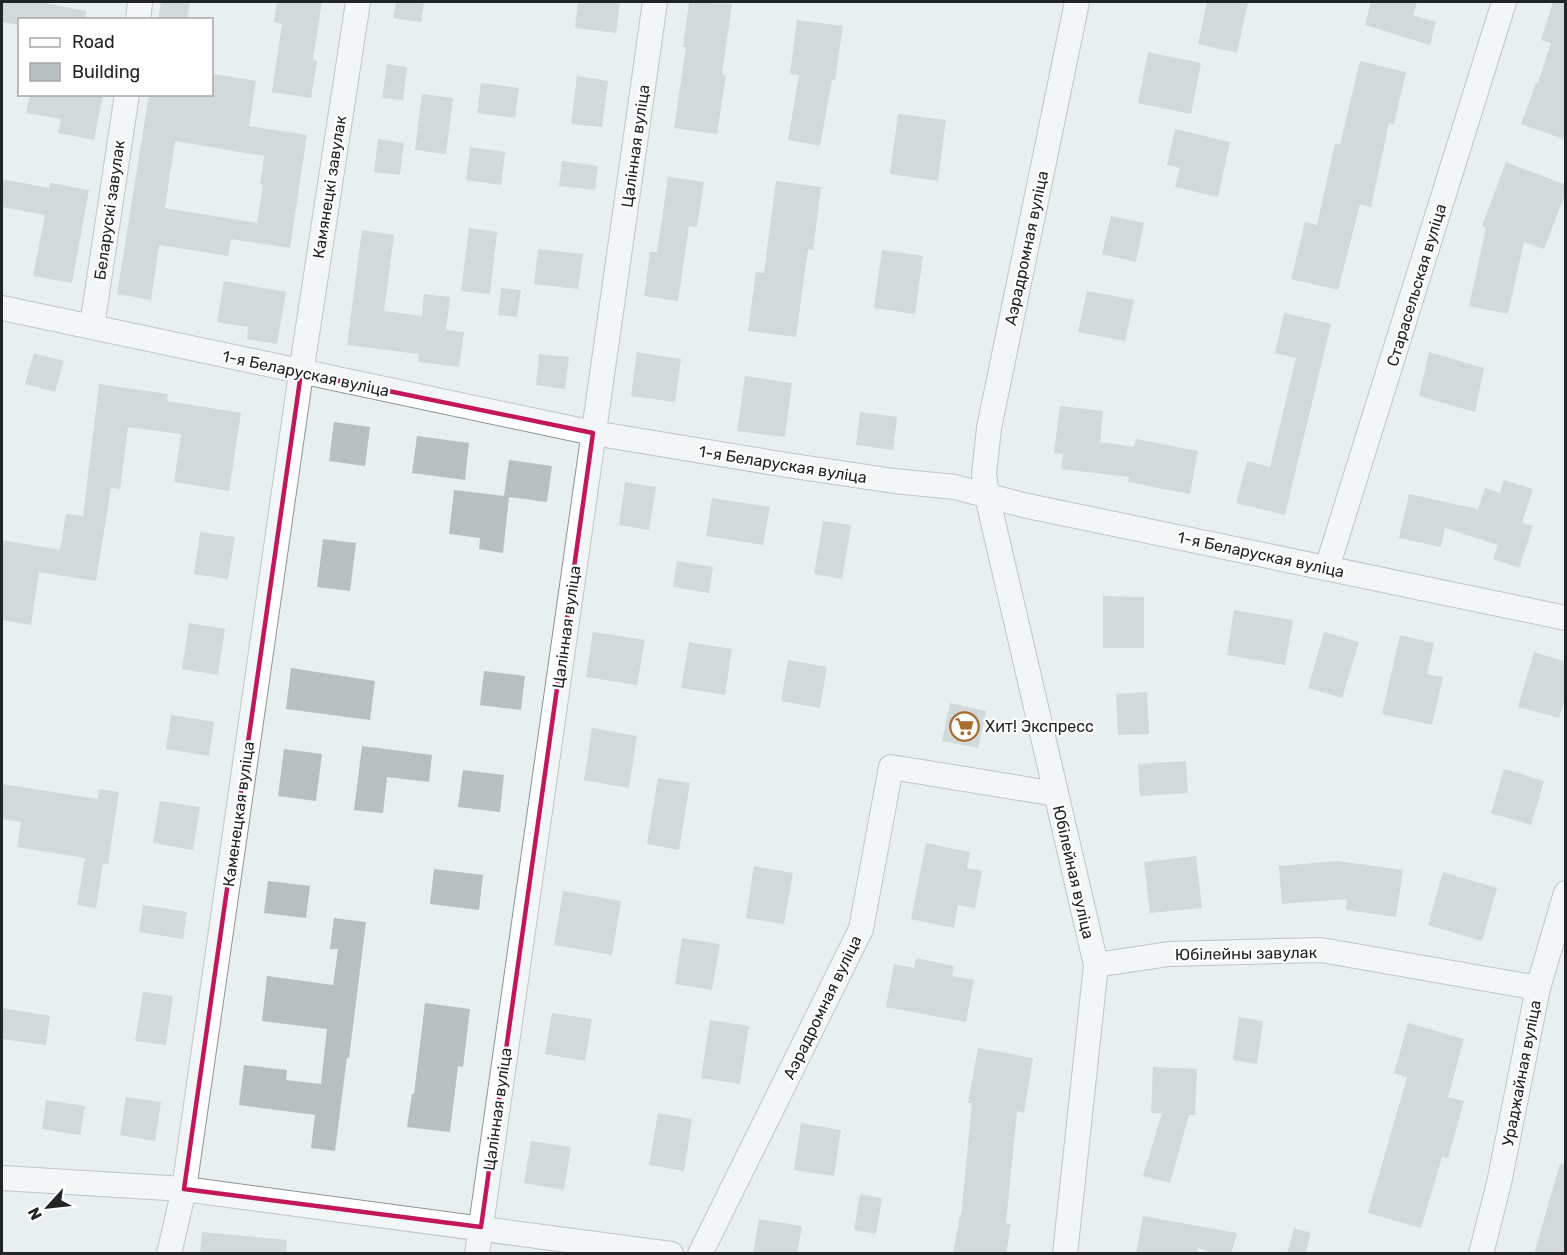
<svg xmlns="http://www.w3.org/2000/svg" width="1567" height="1255" viewBox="0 0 1567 1255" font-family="Rubik,sans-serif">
<rect width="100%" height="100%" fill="#e8eff0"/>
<!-- building -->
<path fill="#b8bfc0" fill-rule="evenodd" d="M2 2H40L86 11 85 20H20V25L2 22Z
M161 2H190L187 20H158Z
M277 2H322L313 60 317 61 311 98 272 92 282 24 274 22Z
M396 2H424L421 22 393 18Z
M578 2H620L616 33 575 28Z
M689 2 732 4 722 74 726 75 717 134 674 128 686 47H683Z
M1207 2H1248L1237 53 1198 44Z
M1371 2H1417L1413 15 1436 22 1430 45 1365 25Z
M1553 2H1566V140L1521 124 1536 83H1538L1551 43 1541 40Z
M797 20 843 26 835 80H832L820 146 788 140 799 75 790 74Z
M1148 52 1201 63 1191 114 1138 103Z
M1360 61 1406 72 1394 124 1389 123 1371 207 1360 204 1338 290 1291 279 1305 222 1317 225 1335 143 1340 145Z
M387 64 407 67 403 100 382 98Z
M214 74 256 81 249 126 307 135 290 248 231 239 228 256 159 245 151 300 117 294 149 94H212ZM175 141 264 156 260 184 263 185 257 223 165 208Z
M577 76 608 81 602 127 571 124Z
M481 83 519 88 515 118 477 113Z
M30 94H103L94 140 58 133 61 119 26 113Z
M422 94 453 98 446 154 415 150Z
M898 114 946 120 938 181 890 174Z
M1175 129 1230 142 1218 197 1175 187 1180 168 1167 165Z
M378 139 404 143 400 175 374 172Z
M470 147 505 152 501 185 466 180Z
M562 161 598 166 595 190 559 186Z
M1506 162 1566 185V192L1544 249 1524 242 1508 314 1469 306 1486 228 1482 226Z
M668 177 704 182 697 227 689 226 678 301 644 296 650 252H657Z
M2 179 49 188 51 183 89 190 72 283 33 276 45 215 2 207Z
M776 181 821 187 813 250 808 249 796 337 748 331 756 272 764 273Z
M1111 216 1144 223 1136 262 1102 254Z
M469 228 497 232 490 294 461 291Z
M362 230 394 235 384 311 422 316 424 294 450 297 446 330 464 332 459 367 418 362 419 354 347 345Z
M538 249 583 254 578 289 534 284Z
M882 250 923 256 915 314 874 308Z
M224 281 286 292 277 344 247 339 248 327 217 322Z
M501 288 521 290 517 317 498 315Z
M1087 291 1134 300 1125 341 1078 332Z
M1284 313 1331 324 1285 515 1236 503 1247 461 1270 467 1296 358 1275 353Z
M637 352 681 359 675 402 631 396Z
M1429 352 1484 368 1475 412 1419 396Z
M34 353 64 361 55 392 25 384Z
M539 354 569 357 565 389 536 385Z
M745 376 792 383 785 437 737 431Z
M99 384 168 394 167 401 241 413 229 491 174 482 181 434 128 427 120 489 111 488 96 581 39 572 31 625 2 620V540L60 550 66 514 83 516Z
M1060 406 1103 411 1100 442 1134 447 1136 439 1198 451 1190 494 1128 482 1129 477 1061 469 1063 454 1054 453Z
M860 412 897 417 893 450 856 445Z
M334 422 370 427 365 466 329 461Z
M417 436 469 443 465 480 412 473Z
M509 460 552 466 547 502 509 497 503 553 479 549 480 538 449 534 454 490 504 496Z
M1504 480 1533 489 1522 523 1533 526 1519 568 1493 559 1498 545 1445 528 1441 547 1399 538 1409 494 1478 509 1485 488 1500 493Z
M625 482 656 487 649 530 619 525Z
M712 498 770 507 763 545 706 536Z
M823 521 851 525 842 579 814 574Z
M200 532 235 537 228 579 194 574Z
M323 539 356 543 350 591 317 587Z
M677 561 713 567 709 593 673 587Z
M1103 596 1144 597V648H1103Z
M1234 610 1293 620 1285 665 1227 655Z
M189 623 225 629 218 675 182 669Z
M593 632 645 640 637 685 586 677Z
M1324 632 1359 642 1342 698 1308 688Z
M1400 635 1434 643 1427 674 1443 677 1432 725 1382 714Z
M689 642 732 649 725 695 681 688Z
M1534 652 1566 662V695L1559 718 1518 707Z
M788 660 827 667 820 708 781 701Z
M291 668 375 681 370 720 286 709Z
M484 671 525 676 521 710 480 705Z
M1147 692 1149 734 1118 735 1116 694Z
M950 703 986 711 978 748 942 741Z
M171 715 214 722 209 756 166 749Z
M592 728 637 736 629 788 584 780Z
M362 746 432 755 429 782 387 777 383 813 354 810Z
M284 749 322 754 316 801 278 796Z
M1186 761 1188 793 1140 796 1138 764Z
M1504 769 1544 781 1531 825 1491 813Z
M463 770 504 775 500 812 458 807Z
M658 778 690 783 679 850 647 844Z
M2 784 98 799 99 789 119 792 108 864 103 863 96 908 77 905 85 858 17 847 21 822 2 819Z
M160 801 200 807 193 850 153 843Z
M926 843 970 852 967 868 982 871 975 908 958 905 954 928 911 919Z
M1196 856 1202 908 1150 913 1144 862Z
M1337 861 1403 870 1396 917 1346 910 1347 899 1282 904 1279 866Z
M754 866 793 873 784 924 746 918Z
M434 869 483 875 479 910 430 904Z
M1443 872 1497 888 1482 941 1428 925Z
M268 881 310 886 306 918 264 913Z
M563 891 621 901 612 955 554 945Z
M143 905 187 912 183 939 139 932Z
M334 918 366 922 349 1058 347 1057 335 1151 311 1148 315 1115 239 1105 244 1065 287 1070 286 1080 321 1084 327 1029 262 1021 267 976 333 985 338 949H330Z
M682 938 720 944 712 990 675 984Z
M916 958 954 966 952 976 974 980 966 1022 886 1007 894 964 914 968Z
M143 992 173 996 166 1045 135 1041Z
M425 1003 470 1009 463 1067 458 1066 450 1132 407 1127 412 1094H414Z
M2 1008 50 1016 46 1045 2 1039Z
M552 1013 592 1019 585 1061 545 1054Z
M1239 1017 1263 1021 1257 1064 1233 1060Z
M710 1020 749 1026 740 1084 701 1078Z
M1408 1023 1464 1039 1448 1097 1464 1101 1448 1158 1442 1157 1421 1228 1368 1213 1407 1077 1394 1073Z
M978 1048 1033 1058 1024 1113 1017 1111 1006 1223 1011 1224 1006 1254H953L960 1215 961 1216 972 1103H968Z
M1153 1067 1197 1069 1195 1115H1189L1170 1183 1143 1176 1162 1113H1151Z
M126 1097 161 1102 155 1141 120 1135Z
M46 1100 85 1106 80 1135 42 1129Z
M658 1113 692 1119 684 1171 649 1165Z
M801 1123 841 1130 834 1176 794 1170Z
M531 1141 571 1147 564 1190 524 1183Z
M1560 1164H1566V1254H1534Z
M860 1194 882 1198 876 1234 854 1230Z
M1143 1216 1237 1233 1231 1254H1217L1198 1248 1197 1254H1136Z
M759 1219 802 1226 797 1254H753Z
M1294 1228 1311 1233 1305 1254H1287Z
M202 1232 287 1240 286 1254H200Z"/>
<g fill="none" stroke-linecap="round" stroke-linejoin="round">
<defs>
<path id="minor" d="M138 20 140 2
M2 308 593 433 787 465 894 481 955 487 1023 505 1566 618
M92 326 127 94
M1327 568 1504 2
M1096 965 1169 954 1321 950 1538 988
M2 1178 184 1189 671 1254
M169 1254 184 1189 301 373 358 2
M477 1254 655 2
M700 1254 861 929 891 767 1056 794
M1065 1254 1096 965 987 496 984 474 989 428 1077 2
M1481 1254 1499 1183 1538 988 1566 893"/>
</defs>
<!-- minor casing -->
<use href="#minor" stroke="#8d9495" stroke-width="26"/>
<!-- minor -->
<use href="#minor" stroke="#fff" stroke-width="24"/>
</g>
<!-- marked area -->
<path d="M0 0H1567V1255H0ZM301 373 593 433 481 1227 184 1189Z" fill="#e8eff0" fill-opacity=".55" fill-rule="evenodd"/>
<path fill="none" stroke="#c2185b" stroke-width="4.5" stroke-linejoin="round" d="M301 373 593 433 481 1227 184 1189Z"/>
<!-- icons -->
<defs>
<symbol id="supermarket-ring" viewBox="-11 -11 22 22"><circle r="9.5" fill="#fff" stroke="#a76c2e" stroke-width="1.5"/><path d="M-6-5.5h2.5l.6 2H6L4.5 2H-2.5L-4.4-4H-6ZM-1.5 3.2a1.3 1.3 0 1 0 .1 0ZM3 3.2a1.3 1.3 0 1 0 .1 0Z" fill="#a76c2e"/></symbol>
</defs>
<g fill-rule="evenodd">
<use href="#supermarket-ring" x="948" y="710" width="33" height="33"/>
</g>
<g text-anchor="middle" stroke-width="4.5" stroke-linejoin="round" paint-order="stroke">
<!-- street labels -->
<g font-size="16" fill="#212424" stroke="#fff">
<text transform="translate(635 146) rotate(-82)" y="6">Цалінная вуліца</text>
<text transform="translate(329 187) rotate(-81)" y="6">Камянецкі завулак</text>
<text transform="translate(109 210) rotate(-82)" y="6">Беларускі завулак</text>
<text transform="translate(1026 248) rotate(-78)" y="6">Аэрадромная вуліца</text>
<text transform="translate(1416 285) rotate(-73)" y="6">Старасельская вуліца</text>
<text transform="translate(306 373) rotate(12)" y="6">1-я Беларуская вуліца</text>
<text transform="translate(783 464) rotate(9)" y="6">1-я Беларуская вуліца</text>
<text transform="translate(1261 554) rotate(12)" y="6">1-я Беларуская вуліца</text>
<text transform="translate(566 627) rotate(-82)" y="6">Цалінная вуліца</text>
<text transform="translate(238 814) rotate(-82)" y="6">Каменецкая вуліца</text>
<text transform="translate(1074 872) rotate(77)" y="6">Юбілейная вуліца</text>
<text transform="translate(1246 953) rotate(-1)" y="6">Юбілейны завулак</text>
<text transform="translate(822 1007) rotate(-64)" y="6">Аэрадромная вуліца</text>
<text transform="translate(1521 1073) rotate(-79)" y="6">Ураджайная вуліца</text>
<text transform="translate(497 1109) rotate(-82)" y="6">Цалінная вуліца</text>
</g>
<!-- poi labels -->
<g font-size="16" fill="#212424" stroke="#fff" text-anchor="start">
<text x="985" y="732">Хит! Экспресс</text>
</g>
</g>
<!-- border -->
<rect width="1567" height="1255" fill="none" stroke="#212424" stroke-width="6"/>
<!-- legend -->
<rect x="18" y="18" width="195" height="78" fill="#ffffff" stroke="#a6a7a7" stroke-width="1.5"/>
<rect x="30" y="38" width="30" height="9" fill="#ffffff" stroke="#a6a7a7" stroke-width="1.5"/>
<text x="72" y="48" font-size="18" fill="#212424">Road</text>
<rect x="30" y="63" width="30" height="18" fill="#b8bfc0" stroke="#a6a7a7" stroke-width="1.5"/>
<text x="72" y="78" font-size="18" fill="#212424">Building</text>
<!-- north arrow -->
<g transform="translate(48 1207) rotate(243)" stroke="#ffffff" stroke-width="4.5" paint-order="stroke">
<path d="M0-4.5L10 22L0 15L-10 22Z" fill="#212424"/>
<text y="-9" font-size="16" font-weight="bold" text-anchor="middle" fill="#212424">N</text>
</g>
</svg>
